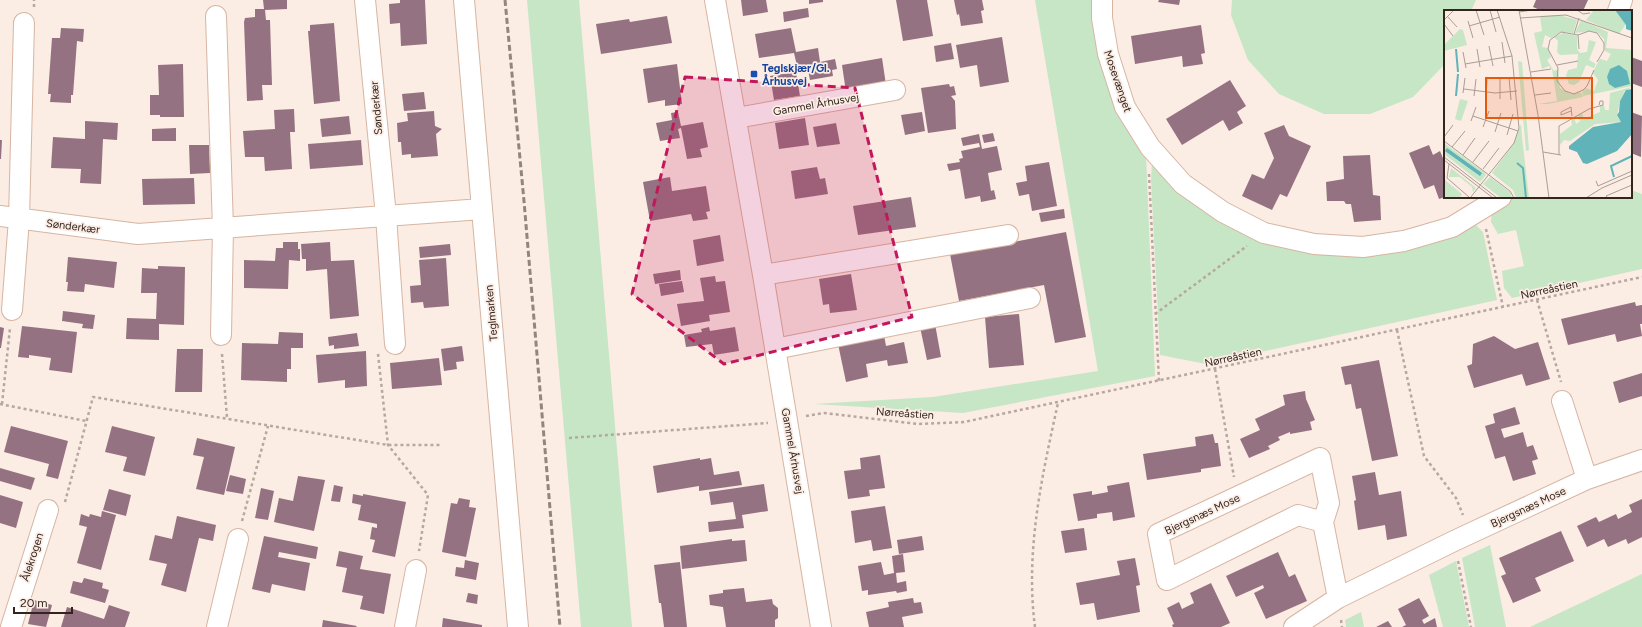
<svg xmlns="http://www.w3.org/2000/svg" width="1642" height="627" viewBox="0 0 1642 627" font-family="Figtree,sans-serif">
<rect width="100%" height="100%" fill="#fbece4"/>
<!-- green -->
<path fill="#c6e6c6" d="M527 0H579L632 627H581Z
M1035 0H1094L1146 155 1155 376 963 413 814 404 933 397 1098 371Z
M1232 0H1476L1471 11H1445V64L1413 97 1370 114H1324L1279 94 1248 60 1231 15Z
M1152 161 1290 247 1473 222 1483 232 1497 300 1206 364 1160 355 1151 180Z
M1631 190 1642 194V269L1512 298 1504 288 1502 271 1524 266 1516 230 1498 234 1491 222 1492 210 1506 197H1631Z
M1490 545 1506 627H1475L1462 558Z
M1456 561 1469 627H1443L1429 575Z
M1642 574V627H1530Z
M1361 612 1364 627H1346L1345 620Z"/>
<!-- building -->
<path fill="#957281" d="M263 0H287V9L265 10 266 20H270L272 85H262L263 100 247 101 244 22 245 18 255 17V9H264Z
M400 0H425L427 44 401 46 400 23 390 24 389 4 400 3Z
M741 0H766L768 12 743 16Z
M809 0H823V2L809 4Z
M896 0H927L933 36 903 41Z
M954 0H982L984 10 981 11 983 23 961 26 959 14 957 15Z
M1159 0H1180L1179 5 1158 2Z
M1536 0H1588L1583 11H1542L1533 7Z
M808 8 809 17 784 22 783 12Z
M667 16 672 43 601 54 596 24 629 19 630 22Z
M334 23 340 101 314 104 308 31H310V25Z
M1201 25 1205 53 1201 54 1203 64 1183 67 1182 56 1135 64 1131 36Z
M61 28 84 29 83 42 77 41 73 95H71V103L50 102 51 94H48L52 38H60Z
M791 28 796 52 818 48 820 62 835 59 837 69 832 70 833 76 810 80 807 65 797 66 794 53 759 58 755 34Z
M1002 37 1009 82 980 87 977 65 960 68 956 45Z
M951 43 954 59 936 62 934 46Z
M1631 57 1642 61V87L1631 83Z
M882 58 886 85 846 92 842 65Z
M183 64 184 117H160V115H150V95H159L158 65Z
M677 64 682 104 665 106V100L648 103 643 69Z
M796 72 800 96 774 100 770 76Z
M1230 80 1246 106 1237 112 1243 123 1229 131 1223 120 1182 145 1166 119Z
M949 84 950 87 954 86 956 95 951 96 955 101 956 129 928 133 921 88Z
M424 92 426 109 404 111 402 94Z
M294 109 295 132H290L292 169 265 171 264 157H245L243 131 275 129 274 110Z
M434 111 435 126 442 129 436 134 438 156 411 158V154L402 155 401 142H398L397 123 408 121 407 113Z
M678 112 681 126 703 122 708 147 700 149 702 157 687 159 681 128 678 129 680 138 660 141 656 123 672 120 671 113Z
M922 112 925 131 905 135 901 115Z
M1631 112 1642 116 1641 157 1631 153Z
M349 116 351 134 322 137 320 119Z
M805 118 809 145 779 149 775 123Z
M85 121 118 123 117 140 103 139 101 184 80 183 81 169 51 168 53 137 85 139Z
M836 123 840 144 817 147 813 127Z
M1284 125 1289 136 1311 146 1287 197 1280 194 1272 210 1242 196 1252 174 1264 179 1274 158 1264 133Z
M176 128V141H152V129Z
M993 133 995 141 984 143 982 135Z
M979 134 982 149 997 146 1002 170 988 173 991 191 994 190 996 199 981 202 980 196 965 199 960 169 949 171 947 164 960 162 959 159 963 158 961 151 980 147 979 143 963 146 961 138Z
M0 140H2L1 159H0Z
M361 140 363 165 310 169 308 144Z
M189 145H209L210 173 190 174Z
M1429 145 1433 155 1440 151 1445 163V197L1439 199 1434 185 1424 189 1409 153Z
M1370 155 1373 195 1380 196 1381 220 1354 222 1351 204H1346L1344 201H1327L1326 182 1344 179 1343 156Z
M1049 162 1057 206 1032 211 1029 194 1019 196 1016 183 1027 181 1025 166Z
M817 167 820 179 825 178 828 194 795 199 791 171Z
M670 177 672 191 706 186 710 211 706 212 708 219 693 221 691 214 650 221 643 182Z
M194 178 195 204 143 205 142 179Z
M911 197 916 227 858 235 853 206Z
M1064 209 1065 218 1041 222 1039 213Z
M1066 232 1086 337 1055 343 1044 285 959 301 950 254Z
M720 235 724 261 697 266 693 240Z
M283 242H298V249H300V261L289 260 288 289 244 288V260L275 261 276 248H283Z
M330 242 331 261 354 260 359 316 330 319 327 269 306 271V259H302L301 244Z
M450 244 451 255 420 258 419 247Z
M68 257 117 262 114 288 85 284 84 292 67 291 68 282H66Z
M446 258 449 306 424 308 423 302 411 303 410 286 421 285 419 260Z
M158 266 185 267 184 325 159 324V340L126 339 127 318 156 319 157 293H141L142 268 158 269Z
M680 270 681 280 655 284 653 274Z
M851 274 857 310 830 313 829 304 823 305 819 279Z
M715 276 716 282 725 281 730 312 709 315 710 321 681 326 677 304 704 301 700 278Z
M682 281 684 292 661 296 659 284Z
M1635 302 1636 306 1642 305V324H1640L1642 336 1617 342 1615 334 1568 345 1561 319Z
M63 311 95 315 93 329 82 328 83 324 62 321Z
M1019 314 1024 365 989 368 985 317Z
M935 324 941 357 927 360 920 327Z
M22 326 77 332 72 373 49 370 51 358 29 355V358L18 357Z
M0 327 4 328 1 348H0Z
M709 327 710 331 735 327 739 351 714 355 712 344 686 347 684 335 702 332 701 329Z
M279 332 303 333V348H291V369H287V382L241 380 242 343 278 344Z
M357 333 359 346 334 349V345L329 346 328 337Z
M884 335 886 346 904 342 908 363 888 366 887 360 866 364 868 377 846 382 838 344Z
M1494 336 1515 349 1538 342 1550 379 1526 386 1522 374 1474 388 1467 366 1472 364 1473 344Z
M462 346 464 361 456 362 457 369 444 371 441 349Z
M177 349H203L202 392H175Z
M366 351 367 386 345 388V380L318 383 316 355Z
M439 358 442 385 392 389 390 363Z
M1379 360 1398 456 1372 461 1361 408 1356 409 1351 384 1345 385 1341 367Z
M1642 373V396L1619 403 1613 382Z
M1305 391 1306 399 1315 420 1310 422 1312 430 1290 434V432L1278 437 1280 440 1268 446 1270 449 1249 458 1240 439 1260 430 1255 419 1285 405 1283 395Z
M1515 407 1520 424 1501 429 1504 438 1523 432 1527 447 1533 445 1538 459 1532 461 1536 474 1513 481 1505 456 1495 459 1485 426 1495 423 1493 414Z
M11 426 68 441 58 479 46 476 49 464 4 452Z
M112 426 155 437 145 476 123 471 127 457 105 452Z
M1213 434 1215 443H1218L1221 466 1201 469V472L1147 480 1143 454 1196 446 1195 437Z
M197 438 235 447 224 495 196 489 204 457 193 455Z
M880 455 885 488 869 490 870 496 848 499 844 471 861 469 860 458Z
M700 458V460L711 458 714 475 739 471 742 485 699 491V486L657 493 653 466Z
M0 468 35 478 31 490 0 481Z
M1375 472 1379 495 1401 491 1407 536 1387 540 1385 525 1358 530 1354 501 1356 500 1352 476Z
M230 475 246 479 243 494 226 491Z
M298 476 325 480 314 531 274 522 279 498 293 501Z
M1129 482 1135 517 1113 521 1112 512 1097 514V518L1078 521 1073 494 1092 491V495L1108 492 1107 486Z
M764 484 768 511 742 515 744 528 709 532 708 522 736 519 733 502 711 505 709 492Z
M334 485 343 487 340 502 331 501Z
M261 488 274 491 268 520 255 518Z
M109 489 131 495 126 516 103 510Z
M353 494 363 496V494L406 502 395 557 372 552 375 540 370 539 372 527 377 528V524L358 520 361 505 352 503Z
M0 495 23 502 16 528 0 523Z
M459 498 470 500 469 507 476 508 466 557 442 552 451 503 457 504Z
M1642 499V537L1628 544 1626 539 1608 547 1604 539 1587 547 1577 526 1596 517 1599 522 1616 514 1618 519 1632 512 1629 505Z
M885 506 892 548 873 551 871 540 855 543 851 511Z
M102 511 116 515 101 570 77 563 87 527 79 525 81 514 89 517 90 514 101 517Z
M177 516 216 525 213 541 199 538 186 592 161 585 167 564 149 560 155 535 172 539Z
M1084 528 1087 550 1065 553 1061 531Z
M1561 531 1574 561 1535 578 1541 591 1513 603 1501 576 1506 574 1499 558Z
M264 536 318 547 316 559 279 552 278 557 310 563 305 591 272 584 270 593 252 589Z
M922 536 924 550 899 554 897 540Z
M732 539V541L745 540 747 561 682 569 680 546Z
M339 551 363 556 360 569 391 574 384 614 360 609 363 596 342 592 347 568 336 566Z
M1278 552 1289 577 1295 574 1307 601 1266 619 1254 593 1264 588 1263 585 1236 597 1226 576Z
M903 554 905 572 896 573 897 583 906 581 907 591 897 593 896 591 868 595V590L862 591 858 566 881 562 884 575 894 573 892 556Z
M1135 558 1140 585 1136 586 1140 612 1097 620 1094 603 1080 605 1076 583 1120 575 1117 561Z
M465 560 479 563 476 580 455 576 456 567 464 568Z
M680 562 687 627H664L661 603H659L654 565Z
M84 578 103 583 102 588 109 590 105 603 70 593 73 581 82 583Z
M1211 583 1230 623 1221 627H1173L1172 625 1174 624 1167 608 1179 602 1182 609 1194 603 1190 593Z
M744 588 746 602 772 599 773 604 778 608V618L775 620V627H726L723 607 710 605 709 595 723 593V590Z
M468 593 478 595 477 604 466 602Z
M913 598 914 603 921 602 923 613 902 617 904 627H869L866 612 889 607 888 602Z
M1419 598 1429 616 1422 620 1424 624 1435 618 1437 627H1402L1406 625 1398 609Z
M34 600 52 605 46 627 28 624Z
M109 605 130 612 125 627H61L67 607 104 619Z
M443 618 482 625V627H442Z
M323 620 357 626 356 627H322Z
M1388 621 1392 627H1376Z"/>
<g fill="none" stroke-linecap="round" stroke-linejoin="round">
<defs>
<path id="minor" d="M365 0 386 216 395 344
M464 0 518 627
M715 0 763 275 821 627
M1102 0V18L1108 54 1125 107 1150 147 1183 184 1223 212 1264 233 1314 244 1363 247 1404 241 1452 227 1501 197
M1618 11 1622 0
M216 16 223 228 221 335
M736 118 895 90
M0 216 138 234 482 209
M763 275 1008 235
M12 310 19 219 24 23
M775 349 1030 298
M1562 401 1587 479
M1323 522 1298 515 1167 580 1158 534 1320 458 1329 503 1323 522 1338 598
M11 627 48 510
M217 627 238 539
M405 627 416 570
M1294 627 1338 598 1454 541 1587 479 1642 460"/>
</defs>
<!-- minor casing -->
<use href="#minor" stroke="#d7b5a2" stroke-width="22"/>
<!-- path -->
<path stroke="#b6a8a0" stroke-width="2.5" stroke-dasharray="3 3" stroke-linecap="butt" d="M34 7V0
M1149 174 1159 381
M1486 229 1503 307
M1537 300 1561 382
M1155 314 1247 246
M1397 330 1424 456 1456 498 1463 515
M222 354 227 418
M378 354 388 445 428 495 419 551
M1215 369 1234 477
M0 404 86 421
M2 404 10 328
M806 416 824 413 918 424 964 422 1642 277
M569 438 768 423
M65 502 93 397 388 445H442
M242 521 268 426
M1458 561 1471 627
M1341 620 1342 627
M1035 627C1025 551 1042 476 1058 403"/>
<!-- minor -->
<use href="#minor" stroke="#fff" stroke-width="20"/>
<!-- rail -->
<path stroke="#93857e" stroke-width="3" stroke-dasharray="6 3" stroke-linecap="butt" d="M505 0 524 201 560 627"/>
</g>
<!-- marked area -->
<path fill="#c2185b" fill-opacity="0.2" stroke="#c2185b" stroke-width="3" stroke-dasharray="8 5" stroke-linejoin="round" d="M685 77 855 88 912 317 724 364 632 294Z"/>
<!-- markers -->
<rect fill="#1a4fb4" stroke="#fbece4" stroke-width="1.5" x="750" y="70" width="8" height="8" rx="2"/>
<g text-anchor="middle" stroke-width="3.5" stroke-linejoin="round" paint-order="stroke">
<!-- transit labels -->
<g font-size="11" font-weight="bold" fill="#164399" stroke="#fbece4" text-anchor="start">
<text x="762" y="72">Teglskjær/Gl.<tspan x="762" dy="13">Århusvej</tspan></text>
</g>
<!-- street labels -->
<g font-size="11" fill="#32251e" stroke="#fbece4">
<text transform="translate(1118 81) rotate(71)" y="4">Mosevænget</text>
<text transform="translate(816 104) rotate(-10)" y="4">Gammel Århusvej</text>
<text transform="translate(376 108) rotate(-95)" y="4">Sønderkær</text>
<text transform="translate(73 226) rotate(7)" y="4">Sønderkær</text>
<text transform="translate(1549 289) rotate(-12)" y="4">Nørreåstien</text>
<text transform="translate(491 313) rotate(-95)" y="4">Teglmarken</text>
<text transform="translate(1233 357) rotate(-12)" y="4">Nørreåstien</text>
<text transform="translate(905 413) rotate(4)" y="4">Nørreåstien</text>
<text transform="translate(793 451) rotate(80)" y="4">Gammel Århusvej</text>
<text transform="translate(1528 507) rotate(-25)" y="4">Bjergsnæs Mose</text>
<text transform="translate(1202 514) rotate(-25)" y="4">Bjergsnæs Mose</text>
<text transform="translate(32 557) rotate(-72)" y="4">Ålekrogen</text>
</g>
</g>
<!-- overview -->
<g transform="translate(1444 10)">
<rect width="188" height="188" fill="#fbece4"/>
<path d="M150 0H171L182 14 175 24 142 10ZM115 5 133 10 129 23 116 22 107 28 101 25 98 37 104 38 107 47 103 50 110 61 114 59 116 78 127 84 137 82 139 87 104 94H94L113 91 108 59 105 56 98 59 90 23 98 21 96 6ZM137 10 164 22 162 38 188 40V76L139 86 138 81 142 78 150 81 154 70 149 63 151 58 156 49 163 51 167 44 161 41 160 29 154 23 147 21 131 23ZM166 59 184 63V68L163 69ZM16 19 19 20 23 35 0 41V35ZM119 23 133 26V39L136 43 143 42 145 30 152 32 145 50 152 54 150 58 142 55 135 72 130 75 125 74 122 66 124 60 133 58 134 44 116 45 113 42 114 31 110 27ZM74 51 78 52 85 140 82 141ZM188 77 181 81 176 91 173 106 177 112 151 114 126 131 120 130 116 135V124L128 115 127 109 130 107 132 114 136 111 134 105 138 103 140 109 156 102V95H160L161 100H165L166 83ZM16 89 24 91 17 111 11 109ZM77 114 78 127 85 188H72L69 180 48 163 70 133ZM0 133 40 162 42 165 36 172 0 144ZM7 158 32 178 29 182 28 177 16 167H5ZM0 166 2 171 18 184 16 187 0 188ZM46 167 66 182 68 188H57L39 174Z" fill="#c6e6c6" fill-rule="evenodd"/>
<path d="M171 0H188V21L182 19V15ZM175 55 183 61 186 74 171 78 165 74 163 67 166 59ZM188 79V124L173 141 143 154 139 153 133 142 125 139V136L149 117 177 112 173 105 175 102 176 91 182 80ZM3 138 38 163 36 166 1 141Z" fill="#60b3b8"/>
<path fill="none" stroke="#60b3b8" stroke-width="2" d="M12 39 14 62M12 86 14 64M73 153 79 158 82 188M170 167 167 156 188 146"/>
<path fill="none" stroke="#ab9c95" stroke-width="1" d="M32 0 40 25M46 0 52 22M75 0 94 105 105 188M133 0 139 4 146 3M75 2 88 0M3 6 13 17M76 8 122 5 188 28M0 10 10 0M24 11 29 28M0 14 9 26M25 16 56 7M130 24 135 8M134 25 135 39M58 32 61 53M45 36 49 56M33 39 36 57M19 42 22 58M21 54 68 46M113 55 134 51M150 60 143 76 139 80 130 84 121 81 113 71 114 58 104 39 106 30 117 22 134 25 145 21 153 23 160 33V40L153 52M87 62 107 59M65 67 67 90M56 69V89M20 79 51 83 73 81M19 83 21 68M91 85 107 83M30 86 32 69M42 88 43 69M127 101 117 105V102L127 97 128 106M29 106 74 121M27 111 32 97M39 117 45 101M51 122 57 103M63 125 69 104M0 127 9 115M0 131 66 181 70 188M8 137 21 121M99 142 117 145M19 145 31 128M115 145V116L145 99 159 95V91H156L155 95M0 147 53 188M0 150 49 188M29 152 45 131M5 154 3 168 25 187M39 159 55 138M152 171 154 176 188 161M26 188 70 133 75 118 68 46 53 0M142 188 158 178 188 165M164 188 162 186 188 175"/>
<path fill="#e8590c" fill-opacity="0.15" stroke="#e8590c" stroke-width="2" d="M42 68H148V108H42Z"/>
<rect width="188" height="188" fill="none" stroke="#32251e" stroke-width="2"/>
</g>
<!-- scale -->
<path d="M14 607v6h58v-6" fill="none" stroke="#32251e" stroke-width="2"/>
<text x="20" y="607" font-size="12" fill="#32251e" stroke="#fbece4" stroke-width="3" paint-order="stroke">20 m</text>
</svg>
